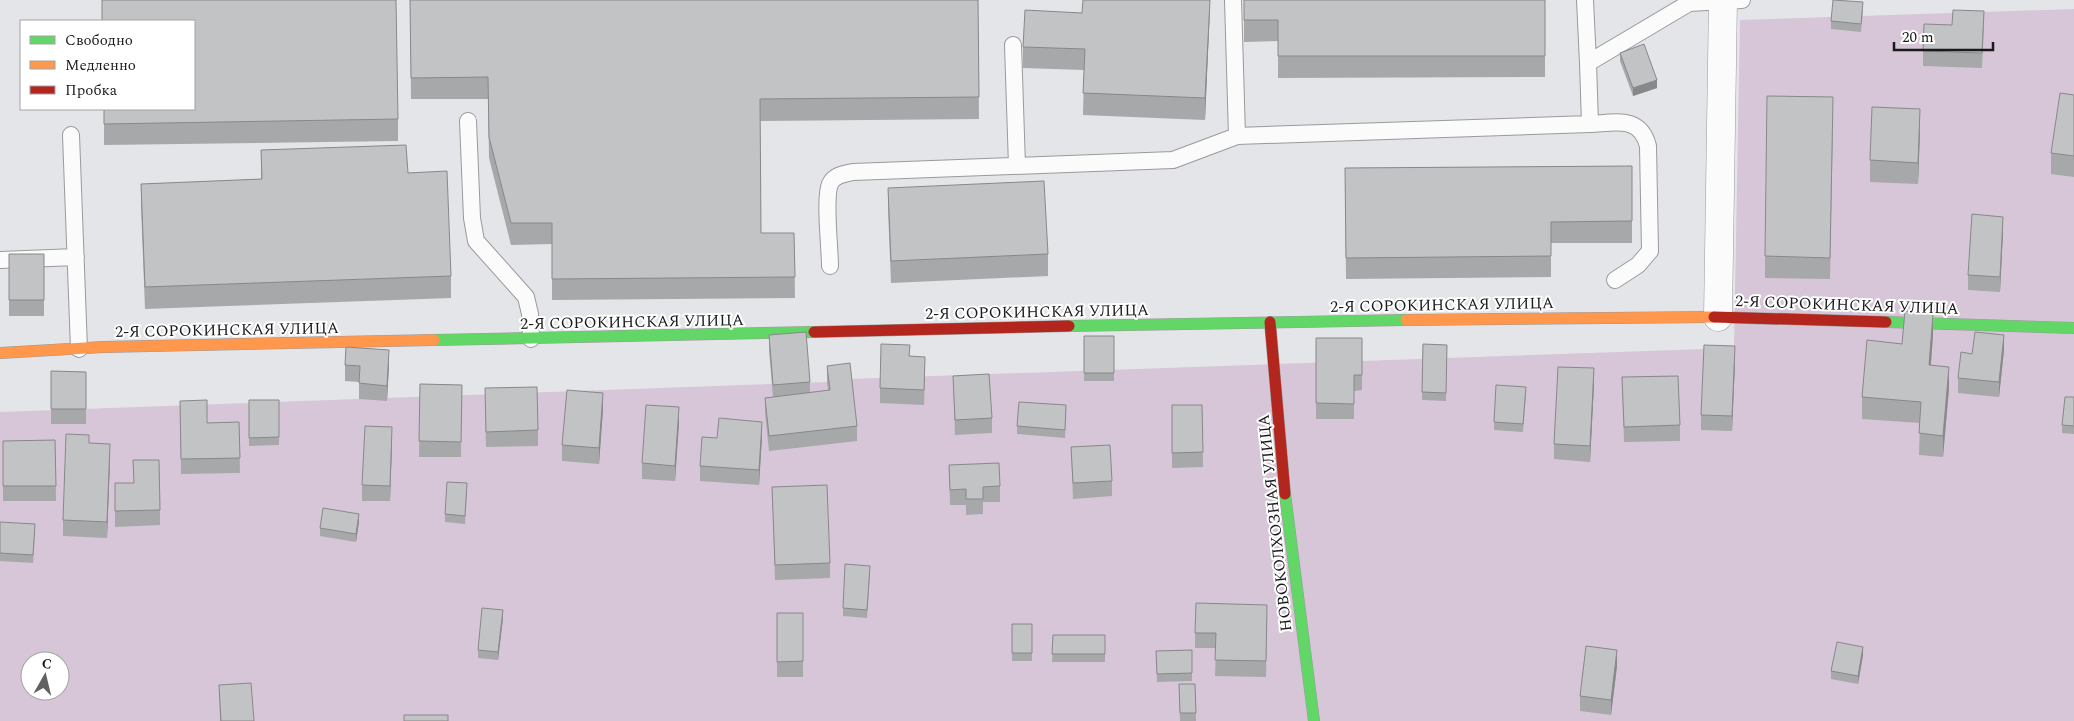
<svg xmlns="http://www.w3.org/2000/svg" width="2074" height="721" viewBox="0 0 2074 721" font-family="Spectral,serif">
<rect width="100%" height="100%" fill="#e4e5e8"/>
<!-- green -->
<path fill="#d6c6d8" fill-rule="evenodd" d="M2074 9V721H0V412L827 382 850 379 1734 348 1740 20ZM30 661H60V691H30Z"/>
<g fill="none" stroke-linecap="round" stroke-linejoin="round">
<defs>
<path id="lane" d="M1233 0 1237 136
M1585 0 1588 63
M1013 45 1017 166
M468 121 472 218 476 241 526 297 530 314 531 339
M71 135 79 349
M0 260 76 257
M830 266C830 248 824 198 830 184 834 175 844 174 853 172L1173 160 1237 136 1590 124
M1615 280 1638 265 1650 251 1648 146C1640 115 1615 123 1590 124L1588 63 1689 3 1742 0"/>
<path id="street" d="M1718 317 1723 0"/>
<path id="fast" d="M1886 322 2074 328
M1069 326 1406 320
M434 340 814 332
M1285 494 1314 721"/>
<path id="slow" d="M1406 320 1714 317
M0 353 103 347 434 340"/>
<path id="jam" d="M1714 317 1886 322
M1270 322 1285 494
M814 332 1069 326"/>
</defs>
<!-- lane casing -->
<use href="#lane" stroke="#9a9a9c" stroke-width="18"/>
<!-- street casing -->
<use href="#street" stroke="#9a9a9c" stroke-width="29"/>
<!-- fast casing -->
<use href="#fast" stroke="#9a9a9c" stroke-width="12"/>
<!-- slow casing -->
<use href="#slow" stroke="#9a9a9c" stroke-width="12"/>
<!-- jam casing -->
<use href="#jam" stroke="#9a9a9c" stroke-width="12"/>
<!-- lane -->
<use href="#lane" stroke="#fbfbfc" stroke-width="16"/>
<!-- street -->
<use href="#street" stroke="#fbfbfc" stroke-width="28"/>
<!-- fast -->
<use href="#fast" stroke="#63d668" stroke-width="11"/>
<!-- slow -->
<use href="#slow" stroke="#ff974d" stroke-width="11"/>
<!-- jam -->
<use href="#jam" stroke="#b3261e" stroke-width="11"/>
</g>
<!-- wall -->
<path fill="#a7a8a9" d="M410 0H978L979 119 760 121 761 233H794L795 298 552 300V244L511 245 489 158 488 99H411Z
M1210 0 1205 120 1083 115 1084 70 1023 68V47L1082 13Z
M1244 0H1545V77L1278 78V41L1244 42Z
M1863 10 1861 32 1831 29V21Z
M1984 26 1982 68 1923 66V51Z
M1620 53 1657 88 1633 96 1620 61Z
M2074 95V177L2051 174V153Z
M104 109 398 119V141L104 145Z
M1833 119 1830 279 1765 278V256Z
M1920 131 1918 184 1870 182V160Z
M261 150 408 173 451 276V298L145 309 141 206V184L261 179Z
M1632 166V243H1551V277L1346 279 1345 168Z
M888 188 1048 254V276L891 283 888 209Z
M2003 232 2000 292 1968 290V275Z
M9 254H44V316H9Z
M769 335 810 382V393L828 390 827 382V366L857 426V441L769 451 765 413V398L773 397 769 350Z
M1933 335 1931 365 1949 388 1943 457 1919 455 1920 423 1862 419V397L1902 344Z
M1084 336H1114V381H1084Z
M1316 338H1362V390L1354 391V419H1316Z
M1423 344 1447 345 1446 401 1422 400Z
M2004 350 1999 397 1958 393V378L1972 354Z
M910 356 925 372 924 405 880 403V388Z
M1735 362 1732 431 1701 430V415Z
M345 365H389L387 401 359 399V382L345 381Z
M51 371 86 372V424H51Z
M953 376 992 418V433L955 435Z
M1622 377 1680 425V441L1624 442Z
M420 384 462 385 461 457H419Z
M1594 384 1590 462 1554 459V444Z
M1526 395 1523 432 1494 430V422Z
M2074 397V434L2062 433V425Z
M249 400H279V445L249 446Z
M180 401 207 423 239 422 240 473 181 474Z
M485 404 538 430V446L486 447Z
M1172 405H1202L1203 467 1172 468Z
M603 409 599 464 562 461V445Z
M1066 413 1065 438 1017 434V426Z
M679 423 675 481 642 479V463Z
M762 437 759 485 700 481V466L717 438Z
M55 440 56 501H3V441Z
M392 442 390 501H362V485Z
M89 443 110 459 107 538 63 536V520Z
M1071 447 1112 481V496L1073 499Z
M133 460 160 510V525L115 527V483H134Z
M949 465 1000 486V502H983V514L966 515V505H950Z
M772 487 830 563V578L775 580Z
M467 491 465 524 445 522V514Z
M0 522 35 532 33 563 0 561Z
M359 522 356 542 320 536V528Z
M870 574 867 618 843 616V608Z
M777 613H803V677H777Z
M503 618 498 660 478 658V650Z
M1267 621 1266 677 1215 676 1216 648H1195V633Z
M1012 624H1032V661H1012Z
M1053 635H1105V662H1052Z
M1192 650V681L1157 682 1156 651Z
M1863 655 1858 684 1831 679V671Z
M1617 666 1611 715 1580 711V696Z
M1179 684H1195L1196 721H1180Z
M219 685 254 721H220Z"/>
<!-- shaded-wall -->
<path fill="#88888a" d="M1210 0V9L1205 120V98Z
M1657 80V88L1633 96V88Z
M1920 109V131L1918 184V163Z
M2003 217V232L2000 292V277Z
M1933 314V335L1929 387V365Z
M2004 335V350L1999 397V382Z
M1735 346V362L1732 431V416Z
M389 350V365L387 401V386Z
M1949 367V388L1943 457V436Z
M1594 368V384L1590 462V446Z
M603 393V409L599 464V448Z
M679 407V423L675 481V466Z
M762 422V437L759 485V470Z
M392 427V442L390 501V486Z
M110 444V459L107 538V522Z
M359 514V522L356 542V534Z
M503 610V618L498 660V652Z
M1863 647V655L1858 684V676Z
M1617 650V666L1611 715V700Z"/>
<!-- building -->
<path fill="#c2c3c5" stroke="#88888a" d="M102 0H396L398 119 104 124V109H194V21H102Z
M410 0H978L979 97 760 99 761 233H794L795 277 552 279V223H511L489 137 488 77 411 78Z
M1083 0H1210L1205 98 1083 93 1085 49 1023 47 1025 10 1082 13Z
M1244 0H1545V56H1278V20H1244Z
M1833 0 1863 2 1861 24 1831 21Z
M1953 10 1984 11 1982 53 1923 51 1924 24 1952 25Z
M1644 44 1657 80 1633 88 1620 53Z
M2060 93 2074 95V156L2051 153Z
M1767 96 1833 97 1830 258 1765 256Z
M1872 107 1920 109 1918 163 1870 160Z
M406 145 408 173 447 171 451 276 145 287 141 184 262 179 261 150Z
M1632 166V221L1551 222V256L1346 258 1345 168Z
M1044 181 1048 254 891 261 888 188Z
M1972 214 2003 217 2000 277 1968 275Z
M9 254H44V300H9Z
M1905 311 1933 314 1929 365 1949 367 1943 436 1919 433 1921 402 1862 397 1867 340 1902 344Z
M806 332 810 382 773 385 769 335Z
M1975 332 2004 335 1999 382 1958 378 1961 352 1972 354Z
M1084 336H1114V373H1084Z
M1316 338H1362V375H1354V404L1316 403Z
M881 344 910 345 909 356 925 357 924 390 880 388Z
M1423 344 1447 345 1446 393 1422 392Z
M1704 345 1735 346 1732 416 1701 415Z
M346 347 389 350 387 386 359 383 360 366 345 365Z
M850 363 857 426 769 436 765 398 830 390 827 366Z
M1558 367 1594 368 1590 446 1554 444Z
M51 371 86 372V409H51Z
M989 374 992 418 955 420 953 376Z
M1678 376 1680 425 1624 427 1622 377Z
M420 384 462 385 461 442 419 441Z
M1496 385 1526 387 1523 424 1494 422Z
M537 387 538 430 486 432 485 388Z
M567 390 603 393 599 448 562 445Z
M2065 397H2074V426L2062 425Z
M207 400V423L239 422 240 458 181 459 180 401Z
M249 400H279V437L249 438Z
M1019 402 1066 405 1065 430 1017 426Z
M646 405 679 407 675 466 642 463Z
M1172 405H1202L1203 452 1172 453Z
M719 418 762 422 759 470 700 466 702 437 717 438Z
M365 426 392 427 390 486 362 485Z
M66 434 89 435V443L110 444 107 522 63 520Z
M55 440 56 486H3V441Z
M1110 445 1112 481 1073 483 1071 447Z
M133 460H159L160 510 115 511V483H134Z
M999 463 1000 486 983 487V499H966V489L950 490 949 465Z
M447 482 467 483 465 516 445 514Z
M827 485 830 563 775 565 772 487Z
M323 508 359 514 356 534 320 528Z
M0 522 35 524 33 555 0 553Z
M845 564 870 566 867 610 843 608Z
M1196 603 1267 605 1266 661 1215 660 1216 633H1195Z
M482 608 503 610 498 652 478 650Z
M777 613H803V661L777 662Z
M1012 624H1032V653H1012Z
M1053 635H1105V654H1052Z
M1837 642 1863 647 1858 676 1831 671Z
M1586 646 1617 650 1611 700 1580 696Z
M1192 650V673L1157 674 1156 651Z
M251 683 254 721H221L219 685Z
M1179 684H1195L1196 713H1180Z
M404 715H448V721H404Z"/>
<g text-anchor="middle" stroke-width="4" stroke-linejoin="round" paint-order="stroke">
<!-- street labels -->
<g font-size="16" fill="#191a1b" stroke="#fff">
<text transform="translate(1442 304) rotate(-1)" y="6">2-Я СОРОКИНСКАЯ УЛИЦА</text>
<text transform="translate(1847 304) rotate(2)" y="6">2-Я СОРОКИНСКАЯ УЛИЦА</text>
<text transform="translate(1037 311) rotate(-1)" y="6">2-Я СОРОКИНСКАЯ УЛИЦА</text>
<text transform="translate(632 321) rotate(-1)" y="6">2-Я СОРОКИНСКАЯ УЛИЦА</text>
<text transform="translate(227 329) rotate(-1)" y="6">2-Я СОРОКИНСКАЯ УЛИЦА</text>
<text transform="translate(1274 523) rotate(-96)" y="6">НОВОКОЛХОЗНАЯ УЛИЦА</text>
</g>
</g>
<!-- legend -->
<rect x="20" y="20" width="175" height="90" fill="#ffffff" stroke="#a3a3a4"/>
<rect x="30" y="36" width="25" height="8" fill="#63d668" stroke="#a3a3a4"/>
<text x="65" y="45" font-size="15" fill="#191a1b">Свободно</text>
<rect x="30" y="61" width="25" height="8" fill="#ff974d" stroke="#a3a3a4"/>
<text x="65" y="70" font-size="15" fill="#191a1b">Медленно</text>
<rect x="30" y="86" width="25" height="8" fill="#b3261e" stroke="#a3a3a4"/>
<text x="65" y="95" font-size="15" fill="#191a1b">Пробка</text>
<!-- north arrow -->
<g transform="translate(45 676) rotate(8)"><circle r="24" fill="#ffffff" stroke="#a3a3a4"/>
<path d="M0-4L9 19L0 12L-9 19Z" fill="#606163"/>
<text y="-8" font-size="14" font-weight="bold" text-anchor="middle" fill="#191a1b">С</text>
</g>
<!-- scale -->
<path d="M1894 42v8h99v-8" fill="none" stroke="#191a1b" stroke-width="2.5"/>
<text x="1902" y="42" font-size="15" fill="#191a1b" stroke="#ffffff" stroke-width="4" paint-order="stroke">20 m</text>
</svg>
